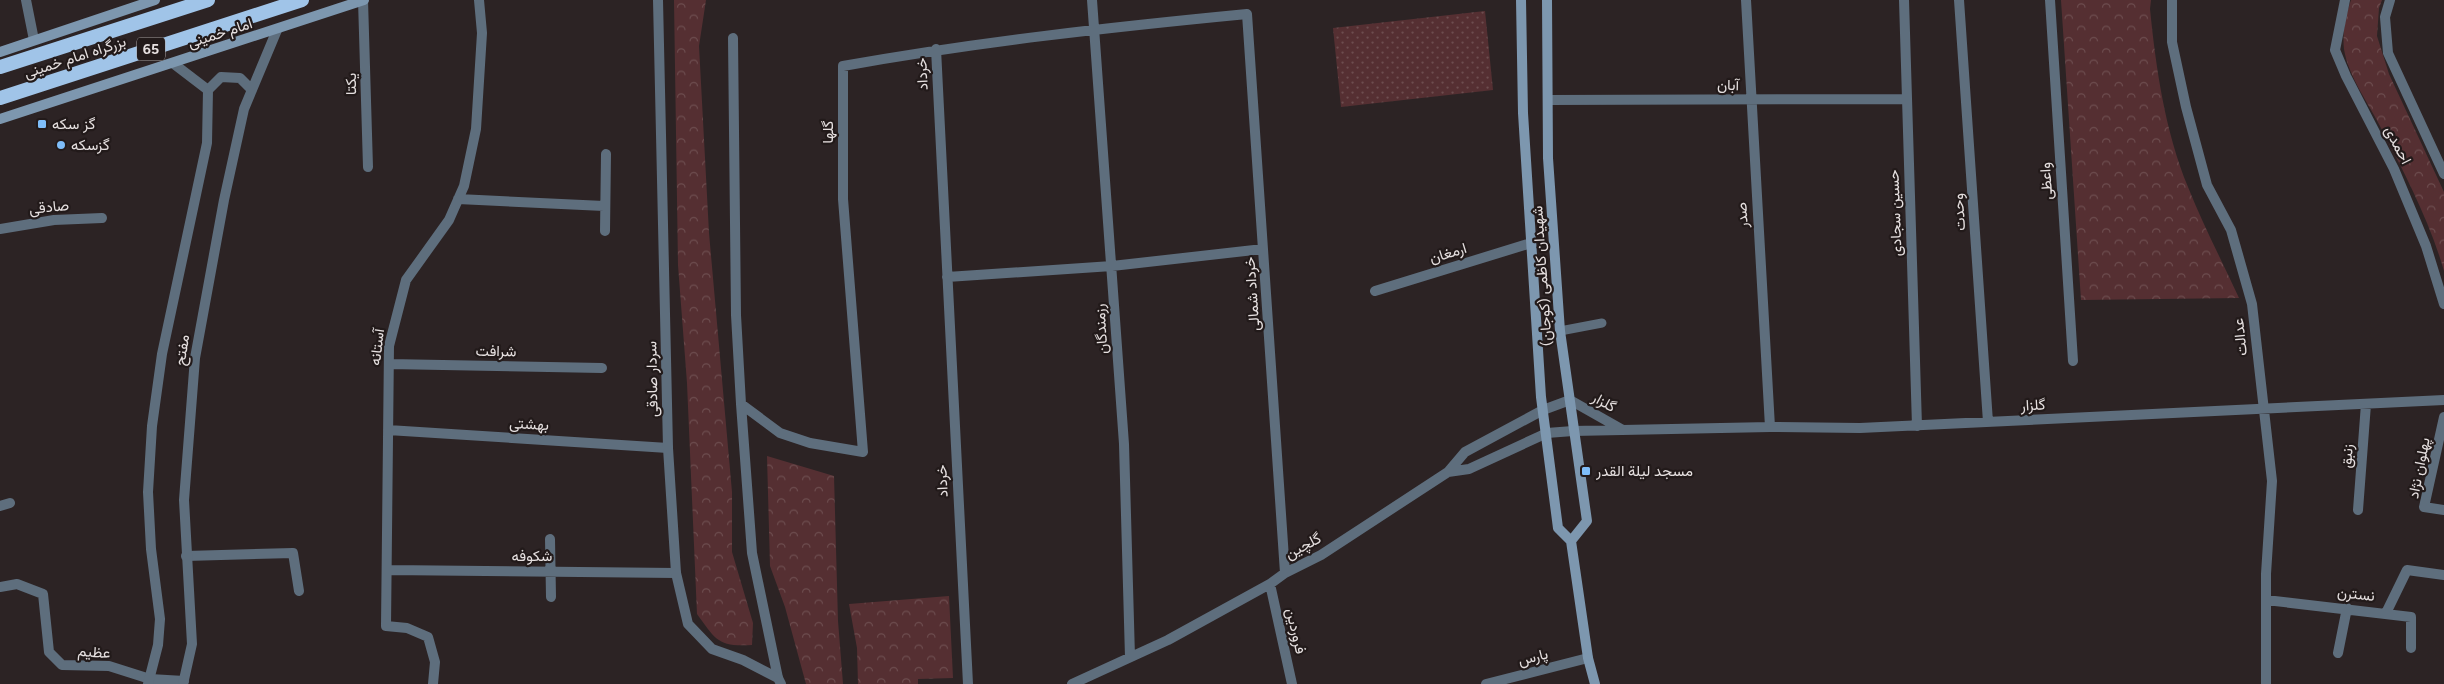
<svg xmlns="http://www.w3.org/2000/svg" width="2444" height="684" viewBox="0 0 2444 684" font-family="Figtree,Vazirmatn,sans-serif">
<defs>
<pattern id="grass-dots" width="8" height="8" patternUnits="userSpaceOnUse" patternTransform="scale(1.25)"><rect width="8" height="8" fill="#552f32"/><path d="M2 2h.1M6 6h.1" fill="none" stroke="#6d4d4f" stroke-width="1.8" stroke-linecap="round"/></pattern>
<pattern id="forest-crowns" width="20" height="18" patternUnits="userSpaceOnUse" patternTransform="scale(1.25)"><rect width="20" height="18" fill="#552f32"/><path d="M2 6a3 3 0 1 1 6 0M12 15a3 3 0 1 1 6 0" fill="none" stroke="#6d4d4f"/></pattern>
</defs>
<rect width="100%" height="100%" fill="#2c2324"/>
<!-- grass -->
<path fill="url(#grass-dots)" d="M1485 11 1493 90 1341 107 1333 28Z"/>
<!-- forest -->
<path fill="url(#forest-crowns)" d="M674 0H706L699 46 709 233 732 492V552L753 623 752 645C718 647 716 640 697 614L687 383 678 265Z
M2061 0H2151L2150 9C2156 69 2165 131 2188 187 2203 225 2222 261 2239 298L2081 300Z
M2351 0H2382L2379 8 2377 36 2389 74 2444 192V271C2430 222 2405 174 2381 128 2369 104 2348 76 2344 49 2342 34 2346 14 2351 0Z
M767 456 834 476 838 621 843 684H806L785 607 770 566Z
M949 596 953 678 918 679V684H858L857 648 849 604Z"/>
<g fill="none" stroke-linecap="round" stroke-linejoin="round">
<!-- service -->
<path stroke="#5e6e7d" stroke-width="9" d="M1560 331 1602 323"/>
<!-- minor -->
<path stroke="#5e6e7d" stroke-width="10" d="M26 0 34 40
M363 0 368 167
M1092 0 1124 444 1130 657
M1746 0 1770 427
M1904 0 1917 426
M1959 0 1988 422
M2050 0 2073 361
M2172 0V42L2186 107 2207 185 2231 230 2252 304 2272 481 2266 574V684
M733 38 736 315 741 404 752 553 778 678
M936 49 968 684
M1548 100 1907 99
M458 199 604 206
M0 229 54 220 102 218
M605 231 606 154
M947 277 1112 266 1263 249
M1375 291 1531 243
M389 364 602 368
M741 404 780 433 810 443 863 452 843 199V66C977 42 1112 27 1247 14L1285 573
M2444 417 2424 507 2444 510
M388 430 668 448
M1448 472 1465 452 1543 410 1570 400 1623 430
M0 506 10 503
M2358 510 2366 404
M550 539 551 597
M186 556 293 553 299 591
M388 570 676 573
M1270 584 1292 684
M0 587 17 584 43 594 49 652 62 665 109 666 150 679 184 681
M2266 600 2411 617V648
M2386 613 2407 570 2444 575
M2338 653 2347 608
M433 684 435 662 428 637 407 628 386 626 389 346 406 280 449 220 464 186 476 129 482 33 479 0
M1072 684 1168 640 1270 584 1285 573 1321 555 1448 472 1469 469 1547 433 1573 431 1770 427 1860 428 2444 400
M1486 684 1588 658"/>
<!-- tertiary -->
<path stroke="#5e6e7d" stroke-width="10" d="M658 0 668 448 676 573 688 624 712 649 743 660 778 678 781 684
M2345 0 2335 50 2346 76 2394 169 2426 246 2444 304
M2390 0 2385 17 2388 53 2444 174
M208 90 221 77 240 78 252 90
M148 684 158 645 160 619 151 549 148 492 152 426 162 354 207 143 208 90 174 64
M183 684 192 644 184 500 195 358 224 200 244 109 277 30"/>
<!-- secondary -->
<path stroke="#7d97af" stroke-width="10" d="M1521 0 1523 113 1541 397 1558 528 1571 541 1588 658 1595 684
M1547 0 1548 158 1560 331 1587 521 1571 541
M0 52 155 0
M0 119 364 0"/>
<!-- trunk -->
<path stroke="#a0c4e8" stroke-width="14" d="M0 67 208 0
M0 98 302 0"/>
</g>
<!-- markers -->
<g fill="#7ebdf9" stroke="#221a1a" stroke-width="2">
<rect x="37" y="119" width="10" height="10" rx="2.5"/>
<circle cx="61" cy="145" r="5"/>
<rect x="1581" y="466" width="10" height="10" rx="2.5"/>
</g>
<g text-anchor="middle" stroke-width="4.5" stroke-linejoin="round" paint-order="stroke">
<!-- shield labels -->
<rect fill="#221a1a" stroke="#aba5a5" stroke-width="1" x="137" y="37.5" width="28" height="23" rx="4"/>
<g font-size="14" font-weight="bold" fill="#e6e0e0">
<text x="151" y="54">65</text>
</g>
<!-- street labels -->
<g font-size="15" fill="#e6e0e0" stroke="#221a1a">
<text transform="translate(220 33) rotate(-18)" y="5">امام خمینی</text>
<text transform="translate(75 57) rotate(-18)" y="5">بزرگراه امام خمینی</text>
<text transform="translate(922 74) rotate(-93)" y="5">خرداد</text>
<text transform="translate(351 84) rotate(-91)" y="5">یکتا</text>
<text transform="translate(1728 85) rotate(1)" y="5">آبان</text>
<text transform="translate(828 132) rotate(-90)" y="5">گلها</text>
<text transform="translate(2398 145) rotate(63)" y="5">احمدی</text>
<text transform="translate(2046 181) rotate(-94)" y="5">واعظی</text>
<text transform="translate(49 207) rotate(-6)" y="5">صادقی</text>
<text transform="translate(1959 212) rotate(-94)" y="5">وحدت</text>
<text transform="translate(1895 213) rotate(-92)" y="5">حسین سجادی</text>
<text transform="translate(1742 215) rotate(-93)" y="5">صدر</text>
<text transform="translate(1448 253) rotate(-17)" y="5">ارمغان</text>
<text transform="translate(1542 276) rotate(-94)" y="5">شهیدان کاظمی (کوجان)</text>
<text transform="translate(1252 294) rotate(-94)" y="5">خرداد شمالی</text>
<text transform="translate(1101 329) rotate(-94)" y="5">رزمندگان</text>
<text transform="translate(2240 337) rotate(-96)" y="5">عدالت</text>
<text transform="translate(377 347) rotate(-83)" y="5">آستانه</text>
<text transform="translate(182 350) rotate(-81)" y="5">مفتح</text>
<text transform="translate(496 351) rotate(1)" y="5">شرافت</text>
<text transform="translate(652 379) rotate(-91)" y="5">سردار صادقی</text>
<text transform="translate(1604 402) rotate(29)" y="5">گلزار</text>
<text transform="translate(2033 405) rotate(-3)" y="5">گلزار</text>
<text transform="translate(529 424) rotate(3)" y="5">بهشتی</text>
<text transform="translate(2347 456) rotate(-85)" y="5">زنبق</text>
<text transform="translate(2419 468) rotate(-79)" y="5">پهلوان نژاد</text>
<text transform="translate(942 481) rotate(-93)" y="5">خرداد</text>
<text transform="translate(1303 546) rotate(-28)" y="5">گلچین</text>
<text x="532" y="561">شکوفه</text>
<text transform="translate(2356 594) rotate(6)" y="5">نسترن</text>
<text transform="translate(1296 631) rotate(77)" y="5">فروردین</text>
<text transform="translate(94 652) rotate(4)" y="5">عظیم</text>
<text transform="translate(1533 657) rotate(-14)" y="5">پارس</text>
</g>
<!-- poi labels -->
<g font-size="15" fill="#e6e0e0" stroke="#221a1a" text-anchor="start">
<text x="52" y="129">گز سکه</text>
<text x="71" y="150">گزسکه</text>
<text x="1596" y="476">مسجد لیلة القدر</text>
</g>
</g>
</svg>
